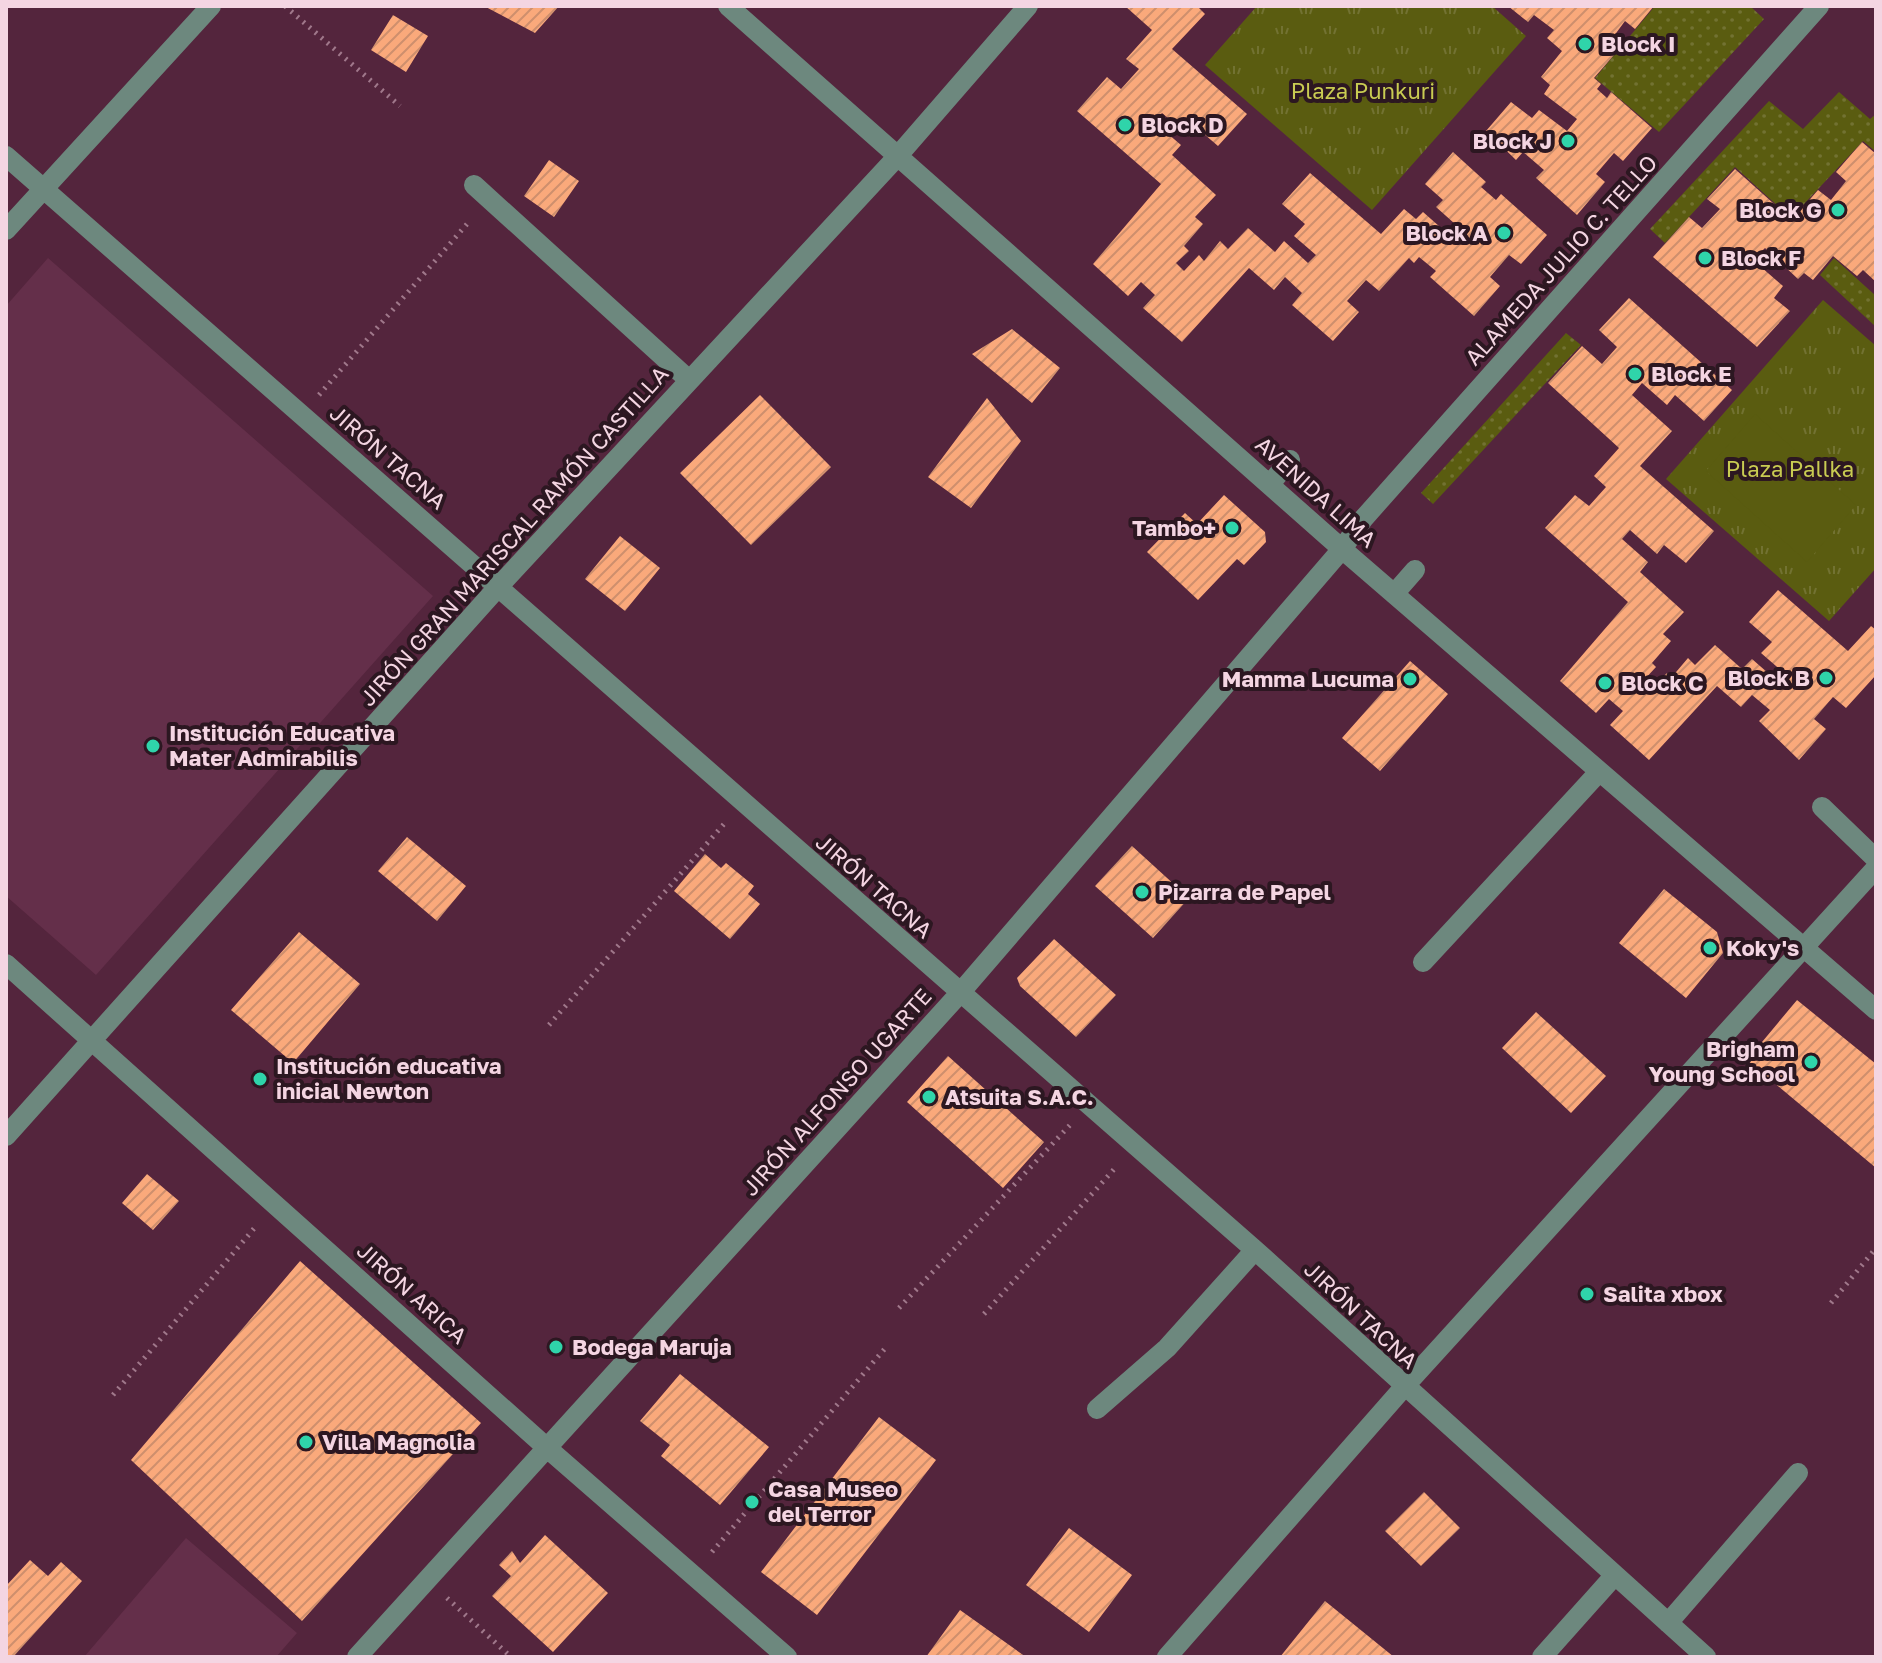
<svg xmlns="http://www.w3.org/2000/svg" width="1882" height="1663" viewBox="0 0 1882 1663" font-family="'Golos Text',sans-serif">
<defs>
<pattern id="grass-dots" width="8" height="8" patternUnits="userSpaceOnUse" patternTransform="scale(2)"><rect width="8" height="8" fill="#5a5c10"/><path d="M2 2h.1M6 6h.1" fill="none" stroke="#727232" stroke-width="1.8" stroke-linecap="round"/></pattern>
<pattern id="park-tufts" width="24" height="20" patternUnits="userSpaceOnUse" patternTransform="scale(2)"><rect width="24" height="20" fill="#5a5c10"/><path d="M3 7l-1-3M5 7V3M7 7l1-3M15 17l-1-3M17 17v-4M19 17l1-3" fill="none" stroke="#727232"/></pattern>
<pattern id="building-hatch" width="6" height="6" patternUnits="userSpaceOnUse" patternTransform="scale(2)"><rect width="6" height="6" fill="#faa97b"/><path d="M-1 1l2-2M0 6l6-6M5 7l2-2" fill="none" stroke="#ce8f6d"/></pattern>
</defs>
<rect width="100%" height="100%" fill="#54253d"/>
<!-- built -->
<path fill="#642f4a" d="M48 258 433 596 96 975 6 896V306Z
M186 1538 297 1633 276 1657H84Z"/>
<!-- grass -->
<path fill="url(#grass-dots)" d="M1655 6H1750L1764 19 1659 132 1595 78Z
M1839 92 1870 119 1876 114V152L1863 141 1791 218 1735 167 1665 243 1650 229 1769 101 1803 129Z
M1834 258 1876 296V327L1820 275Z
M1566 333 1581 345 1433 504 1421 493Z"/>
<!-- park -->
<path fill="url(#park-tufts)" d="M1257 6H1492L1526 36 1372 210 1205 65Z
M1823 300 1876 346V568L1829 621 1666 479Z"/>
<!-- pitch -->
<path fill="#5a5c10" d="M1755 414 1856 505 1807 562 1706 471Z"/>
<!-- building -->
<path fill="url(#building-hatch)" d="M484 6H559L535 33Z
M1125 6H1197L1205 14 1172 49 1247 114 1218 146 1197 128 1190 137 1162 113 1154 122 1181 145 1172 155 1216 195 1195 217 1203 224 1184 246 1189 251 1176 263 1184 271 1199 255 1204 261 1220 241 1228 249 1248 228 1275 252 1284 241 1308 263 1316 255 1294 236 1305 224 1282 204 1310 173 1381 234 1404 209 1416 219 1423 212 1456 241 1464 232 1436 207 1443 200 1425 184 1453 152 1486 182 1481 187 1496 200 1501 194 1547 235 1521 264 1509 255 1490 277 1500 286 1474 316 1430 277 1436 271 1419 257 1414 263 1409 258 1379 291 1366 280 1347 301 1359 312 1333 341 1292 305 1302 293 1285 277 1274 290 1249 268 1182 342 1143 308 1155 295 1141 282 1128 296 1093 264 1161 184 1077 111 1107 77 1121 89 1139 69 1126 59 1152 30Z
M1508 6H1654L1635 29 1625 21 1611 40 1620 48 1594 78 1601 84 1597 89 1607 98 1611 92 1652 128 1623 161 1614 153 1596 174 1605 182 1577 215 1536 178 1544 170 1523 152 1516 160 1486 131 1511 102 1532 118 1539 110 1567 131 1577 119 1544 94 1550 85 1541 77 1562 51 1547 38 1554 30 1534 15 1528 22Z
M393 15 428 36 406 72 371 50Z
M1862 142 1876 154V282L1863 270 1857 276 1833 256 1813 280 1804 273 1798 279 1765 248 1753 260 1783 286 1774 298 1790 311 1757 347 1653 257 1689 217 1702 228 1720 209 1707 199 1735 169 1792 220 1818 190 1831 200 1846 181 1836 172Z
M549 160 579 181 554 217 524 196Z
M1629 298 1732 390 1704 421 1675 395 1667 405 1642 383 1632 395 1672 431 1640 466 1714 531 1686 563 1664 545 1657 554 1630 530 1622 539 1648 562 1640 572 1684 612 1663 634 1671 641 1652 663 1656 667 1643 681 1651 688 1667 673 1671 678 1688 658 1695 665 1715 645 1742 669 1752 659 1776 680 1783 672 1761 653 1772 642 1749 622 1778 590 1848 651 1871 626 1876 630V675L1846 708 1833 697 1814 719 1826 729 1799 760 1759 721 1770 710 1752 695 1741 707 1717 686 1649 760 1610 725 1623 711 1609 699 1596 713 1560 681 1628 602 1545 528 1575 495 1589 506 1606 487 1594 476 1619 448 1548 383 1582 346 1602 364 1617 347 1599 330Z
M1012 329 1060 368 1032 403 972 354Z
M760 395 831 467 751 545 680 473Z
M987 398 1021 441 971 508 928 477Z
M1224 495 1265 532 1266 542 1244 565 1237 559 1198 600 1147 552 1185 513 1197 524Z
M620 536 660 568 625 611 585 579Z
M1410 661 1448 694 1380 771 1342 738Z
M407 837 466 886 437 921 378 871Z
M1132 846 1189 898 1153 938 1095 886Z
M705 854 721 868 726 863 754 886 748 894 760 904 730 939 674 891Z
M1664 889 1717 932 1723 953 1686 998 1619 943Z
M299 932 360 984 293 1063 231 1010Z
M1054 939 1116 995 1076 1037 1020 986 1017 978Z
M1797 1000 1876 1064V1168L1747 1060Z
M1536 1012 1606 1076 1571 1113 1502 1048Z
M948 1056 1044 1142 1003 1188 907 1102Z
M147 1174 179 1201 153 1230 122 1203Z
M300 1261 481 1423 302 1621 131 1460Z
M680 1374 769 1447 720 1505 661 1456 670 1445 640 1421Z
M879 1417 936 1460 817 1615 761 1572Z
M1424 1492 1460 1528 1421 1566 1385 1531Z
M1069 1528 1132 1575 1089 1632 1026 1585Z
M545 1535 608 1593 553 1652 492 1596 511 1576 499 1565 512 1551 520 1563Z
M30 1560 48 1576 61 1562 82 1581 13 1657H6V1586Z
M1325 1601 1394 1657H1280Z
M960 1610 1026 1657H926Z"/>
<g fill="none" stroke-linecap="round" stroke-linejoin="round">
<!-- path -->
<path stroke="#a0788b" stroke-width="5" stroke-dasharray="2 6" stroke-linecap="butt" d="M285 6 400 106
M319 395 467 224
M549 1025 724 824
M1831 1303 1876 1248
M899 1308 1070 1125
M984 1314 1117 1166
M113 1395 257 1225
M712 1552 887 1346
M447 1598 511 1657"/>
<!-- minor -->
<path stroke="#6d887e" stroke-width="20" d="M728 6 1342 549 1876 1010
M6 156 1255 1250 1706 1657
M474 185 689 380
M6 230 211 6
M1271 483 1290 460
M1394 594 1415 570
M1822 807 1876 859
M1423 962 1599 772
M6 964 546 1447 787 1657
M6 1136 499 586 896 158 1028 6
M1097 1409 1167 1348 1255 1250
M1668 1623 1798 1473
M357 1657 960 993 1342 549 1364 518 1819 6
M1167 1657 1404 1387 1876 868
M1542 1657 1615 1575"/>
</g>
<!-- markers -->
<g fill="#2fd4aa" stroke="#2c1721" stroke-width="3">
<circle cx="1585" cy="44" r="8"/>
<circle cx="1125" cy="125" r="8"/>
<circle cx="1568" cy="141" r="8"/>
<circle cx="1838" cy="210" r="8"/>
<circle cx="1504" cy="233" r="8"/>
<circle cx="1705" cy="258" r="8"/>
<circle cx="1635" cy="374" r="8"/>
<circle cx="1232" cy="528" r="8"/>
<circle cx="1826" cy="678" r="8"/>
<circle cx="1410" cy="679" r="8"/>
<circle cx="1605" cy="683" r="8"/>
<circle cx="153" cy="746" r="8"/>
<circle cx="1142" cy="892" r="8"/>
<circle cx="1710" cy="948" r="8"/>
<circle cx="1811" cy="1062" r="8"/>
<circle cx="260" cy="1079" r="8"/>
<circle cx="929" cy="1097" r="8"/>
<circle cx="1587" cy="1294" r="8"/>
<circle cx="556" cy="1347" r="8"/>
<circle cx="306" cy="1442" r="8"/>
<circle cx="752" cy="1502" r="8"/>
</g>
<g text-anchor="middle" stroke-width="8" stroke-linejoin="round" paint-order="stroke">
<!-- poi labels -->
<g font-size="22" font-weight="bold" fill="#f4d5e2" stroke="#2c1721" text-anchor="start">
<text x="1601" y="52">Block I</text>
<text x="1141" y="133">Block D</text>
<text x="1552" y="149" text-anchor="end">Block J</text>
<text x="1822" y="218" text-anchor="end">Block G</text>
<text x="1488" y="241" text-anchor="end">Block A</text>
<text x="1721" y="266">Block F</text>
<text x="1651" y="382">Block E</text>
<text x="1216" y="536" text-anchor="end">Tambo+</text>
<text x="1810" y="686" text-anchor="end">Block B</text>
<text x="1394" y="687" text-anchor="end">Mamma Lucuma</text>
<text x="1621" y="691">Block C</text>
<text x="169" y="741">Institución Educativa<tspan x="169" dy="25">Mater Admirabilis</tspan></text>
<text x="1158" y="900">Pizarra de Papel</text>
<text x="1726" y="956">Koky's</text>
<text x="1795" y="1057" text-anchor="end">Brigham<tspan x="1795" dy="25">Young School</tspan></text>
<text x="276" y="1074">Institución educativa<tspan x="276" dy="25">inicial Newton</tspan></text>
<text x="945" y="1105">Atsuita S.A.C.</text>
<text x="1603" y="1302">Salita xbox</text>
<text x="572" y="1355">Bodega Maruja</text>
<text x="322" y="1450">Villa Magnolia</text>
<text x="768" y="1497">Casa Museo<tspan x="768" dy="25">del Terror</tspan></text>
</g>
<!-- park labels -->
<g font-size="22" fill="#c9cc52" stroke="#2c1721">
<text x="1363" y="99">Plaza Punkuri</text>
<text x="1790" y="477">Plaza Pallka</text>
</g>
<!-- street labels -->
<g font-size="22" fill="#f4d5e2" stroke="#2c1721">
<text transform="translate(1561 260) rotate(-48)" y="8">ALAMEDA JULIO C. TELLO</text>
<text transform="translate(388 457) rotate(41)" y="8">JIRÓN TACNA</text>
<text transform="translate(1316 492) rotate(42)" y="8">AVENIDA LIMA</text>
<text transform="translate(514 536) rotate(-48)" y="8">JIRÓN GRAN MARISCAL RAMÓN CASTILLA</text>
<text transform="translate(874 886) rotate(41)" y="8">JIRÓN TACNA</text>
<text transform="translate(837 1092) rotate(-48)" y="8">JIRÓN ALFONSO UGARTE</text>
<text transform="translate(412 1293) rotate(42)" y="8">JIRÓN ARICA</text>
<text transform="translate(1361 1315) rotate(43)" y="8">JIRÓN TACNA</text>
</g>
</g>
<!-- border -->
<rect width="1882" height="1663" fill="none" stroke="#f4d5e2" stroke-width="16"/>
</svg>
